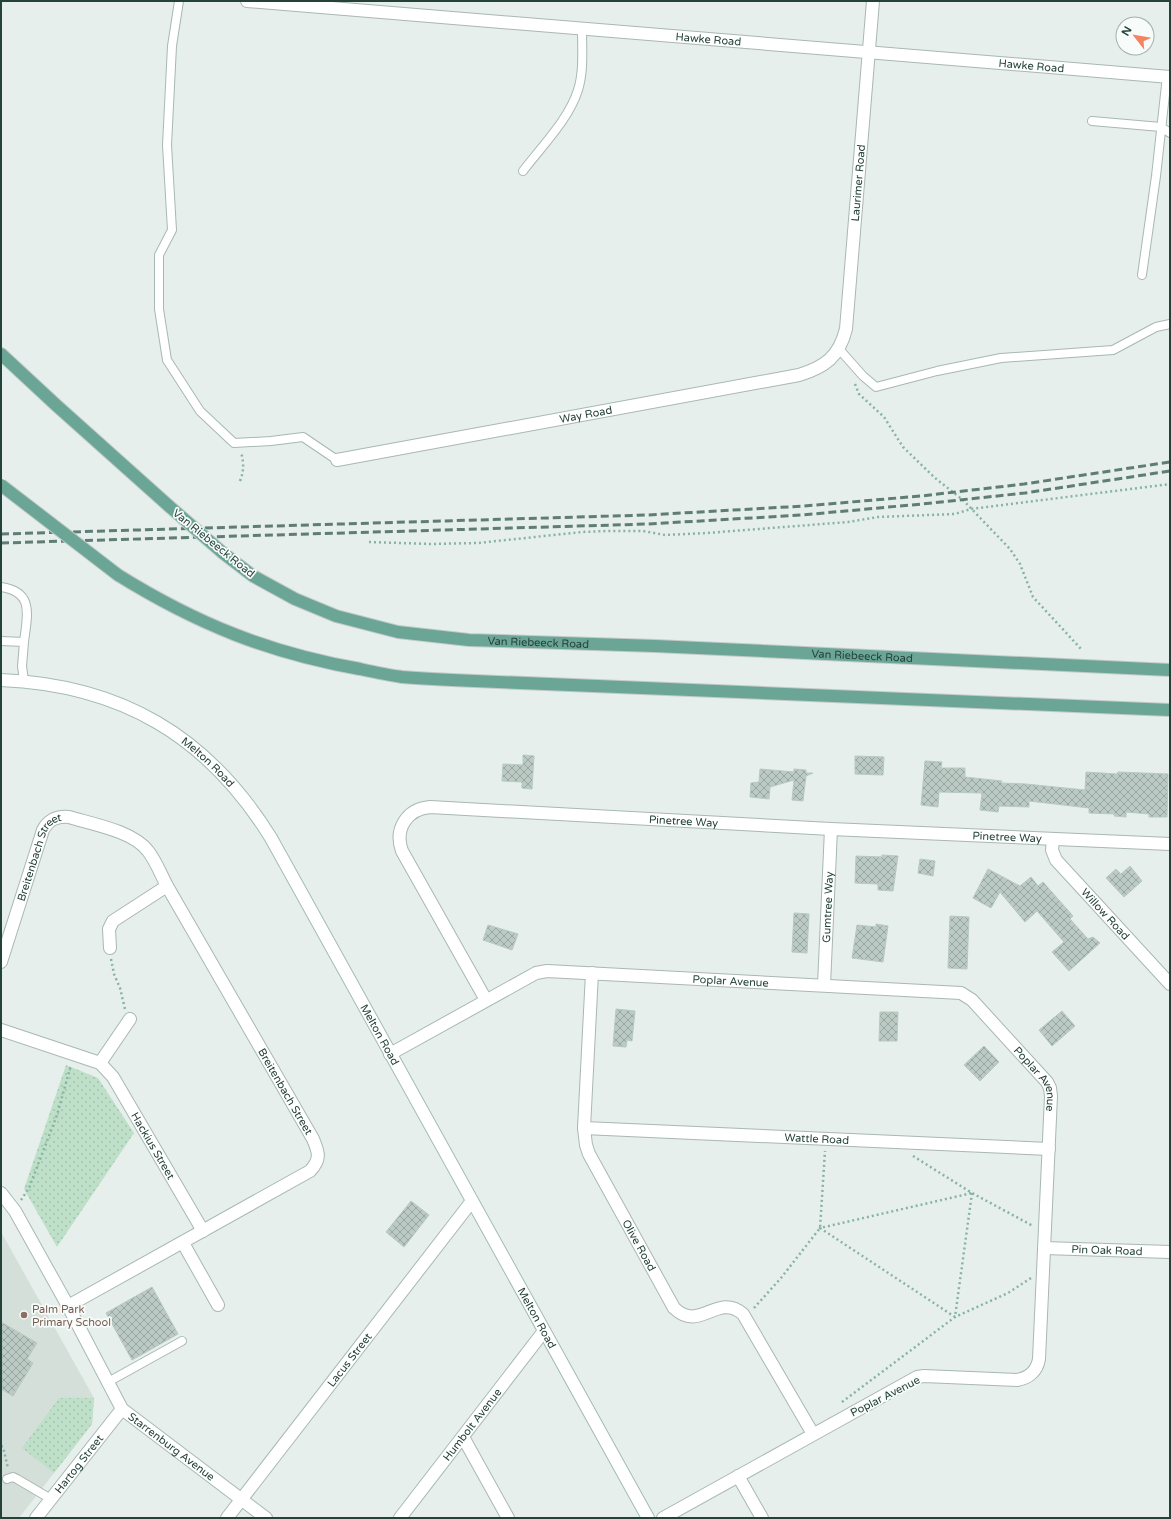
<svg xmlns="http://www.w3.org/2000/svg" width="1171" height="1519" viewBox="0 0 1171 1519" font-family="'Varela Round',sans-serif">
<defs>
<pattern id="grass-dots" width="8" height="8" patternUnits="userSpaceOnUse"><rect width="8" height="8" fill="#bfe0c8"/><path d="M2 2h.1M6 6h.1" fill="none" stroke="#a4c1ad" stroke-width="1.8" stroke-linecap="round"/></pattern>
<pattern id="building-cross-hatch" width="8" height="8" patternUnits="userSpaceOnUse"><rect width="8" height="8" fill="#bbcac4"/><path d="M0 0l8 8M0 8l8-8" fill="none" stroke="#98a6a0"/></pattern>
</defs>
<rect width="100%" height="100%" fill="#e6efeb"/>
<!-- built -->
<path fill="#d4dfda" d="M1 1232 94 1398 92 1424 19 1518H1Z"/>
<!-- grass -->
<path fill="url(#grass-dots)" d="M66 1065 98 1078 134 1133 57 1247 24 1189Z
M59 1398H94L92 1424 54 1473 22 1448Z"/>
<!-- building -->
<path fill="url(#building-cross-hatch)" stroke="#b8c9c2" d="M523 755 534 756 532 789 522 788V782L502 781 503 764 523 765Z
M855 756 884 757 883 775 855 774Z
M925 761 942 762 941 768H965V777L1002 781 1001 783 1026 784 1085 790 1086 772 1117 774 1118 772 1168 774 1167 817H1149V814L1126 812V817L1114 816 1115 814 1089 813V808L1029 801V807L999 806 998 812 980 810 982 793 939 792 938 807 921 805Z
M760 769 794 772V769L806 770V773H813L806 776 803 801 792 800 794 780 770 787 769 799 750 797 751 783 759 782Z
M882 855 898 856 893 891 878 890V884L855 883 856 856 882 857Z
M920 859 935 861 933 876 918 873Z
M1130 866 1142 881 1124 897 1106 878 1116 869 1121 874Z
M988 869 1020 886 1031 877 1038 886 1043 882 1073 916 1070 919 1088 939 1093 937 1100 943 1069 971 1052 952 1064 942 1037 911 1025 922 1000 892 991 908 973 898Z
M794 913 809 914 807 953 792 952Z
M950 916 969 917 967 969 948 968Z
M876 924 888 926 883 962 852 958 857 925 876 927Z
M488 925 518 934 512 950 483 940Z
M616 1009 635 1011 632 1041 627 1040 626 1047 613 1046Z
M1062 1011 1075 1026 1052 1046 1039 1030Z
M880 1012H898L897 1041H879Z
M984 1046 999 1062 980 1081 964 1065Z
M411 1201 429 1215 404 1247 386 1232Z
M152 1287 178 1334 132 1360 106 1313Z
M1 1322 37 1343 27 1359 33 1363 13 1396 1 1389Z"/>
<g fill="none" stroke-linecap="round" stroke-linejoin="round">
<defs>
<path id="lane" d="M179 1 172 46 167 145 172 230 159 255V309L167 360 200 411 234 443 271 441 303 437 337 460
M1092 121 1161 127 1170 133
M523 171C542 146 569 119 578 90 584 71 582 49 582 29
M1142 275 1156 176 1167 76
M839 349 863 376 876 387 937 371 1001 358 1113 350 1156 327 1170 324
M1 587C35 592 27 616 24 642
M1 641 24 642 22 666 24 681
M108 1382 182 1341
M7 1479 13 1477 17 1479 51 1499"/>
<g id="street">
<path id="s1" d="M247 1 1170 77"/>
<path id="s2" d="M337 460 799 375C825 367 839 357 846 329L873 1"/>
<path id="s3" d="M1053 839 1052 850 1056 860 1170 984"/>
<path d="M110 948 109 929 113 921 167 886"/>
<path id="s4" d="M1 962 43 830C49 819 57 816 69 817 92 824 133 831 148 851 156 861 161 875 167 886L313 1139C319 1153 321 1159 310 1171L68 1306"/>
<path id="s5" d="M592 973 584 1128 586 1145 589 1154 674 1308C700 1333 717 1292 743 1314L813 1434"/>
<path id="s6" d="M824 985 831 829"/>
<path id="s7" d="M486 1000 402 851C394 829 407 809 430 807L831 829 1170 844"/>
<path id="s8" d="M1 1030 100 1063 113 1077 203 1231"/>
<path id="s9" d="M390 1054 536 973 547 971 961 993 972 1000 1047 1082 1050 1088 1051 1096 1039 1359C1037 1371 1029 1378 1017 1380L924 1376 917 1377 663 1518"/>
<path d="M100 1063 130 1019"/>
<path id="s10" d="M584 1128 1049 1149"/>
<path id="s11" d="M1 1193 15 1211 68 1306 122 1409 266 1518"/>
<path d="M183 1243 218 1305"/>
<path id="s12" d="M1044 1248 1170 1252"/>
<path d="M463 1437 508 1518"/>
<path d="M738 1476 762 1518"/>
<path id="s13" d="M36 1518 122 1409"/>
<path id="s14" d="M227 1518 472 1201"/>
<path id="s15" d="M400 1518 544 1331"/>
</g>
<g id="secondary">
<path id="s16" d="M1 680C121 685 208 736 271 838L648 1518"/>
</g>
<g id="primary">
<path d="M1 354 56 405 170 507"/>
<path id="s17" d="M223 553 253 576 295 599 336 616 398 632 469 640 655 646 1170 670"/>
<path d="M118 575C197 624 269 653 360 669 374 672 388 675 402 677 426 679 450 680 475 681L1170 710"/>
</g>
</defs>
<!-- lane casing -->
<use href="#lane" stroke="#a8b8b2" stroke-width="10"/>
<!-- street casing -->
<use href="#street" stroke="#a8b8b2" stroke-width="14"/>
<!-- secondary casing -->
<use href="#secondary" stroke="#a4bbb3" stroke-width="14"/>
<!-- primary casing -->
<use href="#primary" stroke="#c2cac8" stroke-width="14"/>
<!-- path -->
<path stroke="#86b3a5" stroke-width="2.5" stroke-dasharray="2 3" stroke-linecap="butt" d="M855 384 859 394 884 417 903 447 935 478 963 500 1010 549 1020 564 1033 597 1082 650
M240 481C244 471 244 463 241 452
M369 542 431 544 478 543 582 532 608 531H643L665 535 707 533 848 522 878 517 955 514 971 509 1170 484
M111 959 114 974 120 988 125 1009
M913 1156 972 1193 1033 1226
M972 1193 955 1317 820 1228Z
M21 1200 29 1188 57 1115 71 1065
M754 1308 781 1278 820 1228 825 1151
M842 1402 955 1317 1008 1293 1031 1278
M1 1446 3 1447 8 1468"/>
<!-- lane -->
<use href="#lane" stroke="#fff" stroke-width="8"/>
<!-- street -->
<use href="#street" stroke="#fff" stroke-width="12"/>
<!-- secondary -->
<use href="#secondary" stroke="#fff" stroke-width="12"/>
<!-- primary -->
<use href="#primary" stroke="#6aa596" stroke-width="12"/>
<!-- rail -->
<path stroke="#5f7d75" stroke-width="3" stroke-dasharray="8 4" stroke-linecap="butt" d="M1 534 647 515 804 506 921 496 1024 484 1170 462
M1 543 648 524 802 515 922 504 1025 493 1170 471"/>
<defs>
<path id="primary-bridge" d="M1 485 118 575
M170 507 223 553"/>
</defs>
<!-- primary-bridge casing -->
<use href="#primary-bridge" stroke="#c2cac8" stroke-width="14" stroke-linecap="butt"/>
<!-- primary-bridge -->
<use href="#primary-bridge" stroke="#6aa596" stroke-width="12"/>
</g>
<!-- markers -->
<circle fill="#8d6e63" stroke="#f7fbf9" stroke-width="1.5" cx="24" cy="1315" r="4"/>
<g text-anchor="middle" stroke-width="3.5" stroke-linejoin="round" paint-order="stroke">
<!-- street labels -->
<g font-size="11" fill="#24423a" stroke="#f7fbf9">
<text dy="4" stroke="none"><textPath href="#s1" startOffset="463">Hawke Road</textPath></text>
<text dy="4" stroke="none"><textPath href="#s1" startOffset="787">Hawke Road</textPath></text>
<text dy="4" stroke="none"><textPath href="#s2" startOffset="686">Laurimer Road</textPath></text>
<text dy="4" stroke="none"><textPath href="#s2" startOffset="253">Way Road</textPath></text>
<text transform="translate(214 543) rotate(39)" y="4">Van Riebeeck Road</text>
<text dy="4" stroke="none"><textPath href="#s17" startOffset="335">Van Riebeeck Road</textPath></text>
<text dy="4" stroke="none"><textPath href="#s17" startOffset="659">Van Riebeeck Road</textPath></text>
<text dy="4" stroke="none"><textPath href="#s16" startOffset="228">Melton Road</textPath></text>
<text dy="4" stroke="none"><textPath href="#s7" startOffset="486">Pinetree Way</textPath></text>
<text dy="4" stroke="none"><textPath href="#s7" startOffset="810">Pinetree Way</textPath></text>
<text dy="4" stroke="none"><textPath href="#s4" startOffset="113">Breitenbach Street</textPath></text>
<text dy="4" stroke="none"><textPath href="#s6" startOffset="78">Gumtree Way</textPath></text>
<text dy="4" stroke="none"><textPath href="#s3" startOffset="95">Willow Road</textPath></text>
<text dy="4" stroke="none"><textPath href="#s9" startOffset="362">Poplar Avenue</textPath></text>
<text dy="4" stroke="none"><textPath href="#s16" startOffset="552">Melton Road</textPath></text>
<text dy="4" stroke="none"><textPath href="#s9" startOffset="709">Poplar Avenue</textPath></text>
<text dy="4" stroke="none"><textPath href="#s4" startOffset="534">Breitenbach Street</textPath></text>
<text dy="4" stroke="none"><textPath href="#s10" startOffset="233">Wattle Road</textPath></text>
<text dy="4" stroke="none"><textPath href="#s8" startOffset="203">Hackius Street</textPath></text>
<text dy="4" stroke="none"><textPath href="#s5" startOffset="286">Olive Road</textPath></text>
<text dy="4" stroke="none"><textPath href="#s12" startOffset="63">Pin Oak Road</textPath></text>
<text dy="4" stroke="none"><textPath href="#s16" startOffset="876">Melton Road</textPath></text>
<text dy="4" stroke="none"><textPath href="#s14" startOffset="200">Lacus Street</textPath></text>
<text transform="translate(885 1396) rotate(-27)" y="4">Poplar Avenue</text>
<text dy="4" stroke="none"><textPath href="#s15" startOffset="118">Humbolt Avenue</textPath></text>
<text dy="4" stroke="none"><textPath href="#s11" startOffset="310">Starrenburg Avenue</textPath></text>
<text dy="4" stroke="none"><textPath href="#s13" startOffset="69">Hartog Street</textPath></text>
</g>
<!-- education labels -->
<g font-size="11" fill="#785e54" stroke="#f7fbf9" text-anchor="start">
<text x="32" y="1313">Palm Park<tspan x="32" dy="13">Primary School</tspan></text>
</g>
</g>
<!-- border -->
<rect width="1171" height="1519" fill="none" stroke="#24423a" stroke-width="4"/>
<!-- north arrow -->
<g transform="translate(1135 36) rotate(301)"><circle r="19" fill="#f7fbf9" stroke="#a3b1ad"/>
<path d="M0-3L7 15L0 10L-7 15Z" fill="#f4845f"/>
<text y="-6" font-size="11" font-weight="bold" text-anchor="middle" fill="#24423a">N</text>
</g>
</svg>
